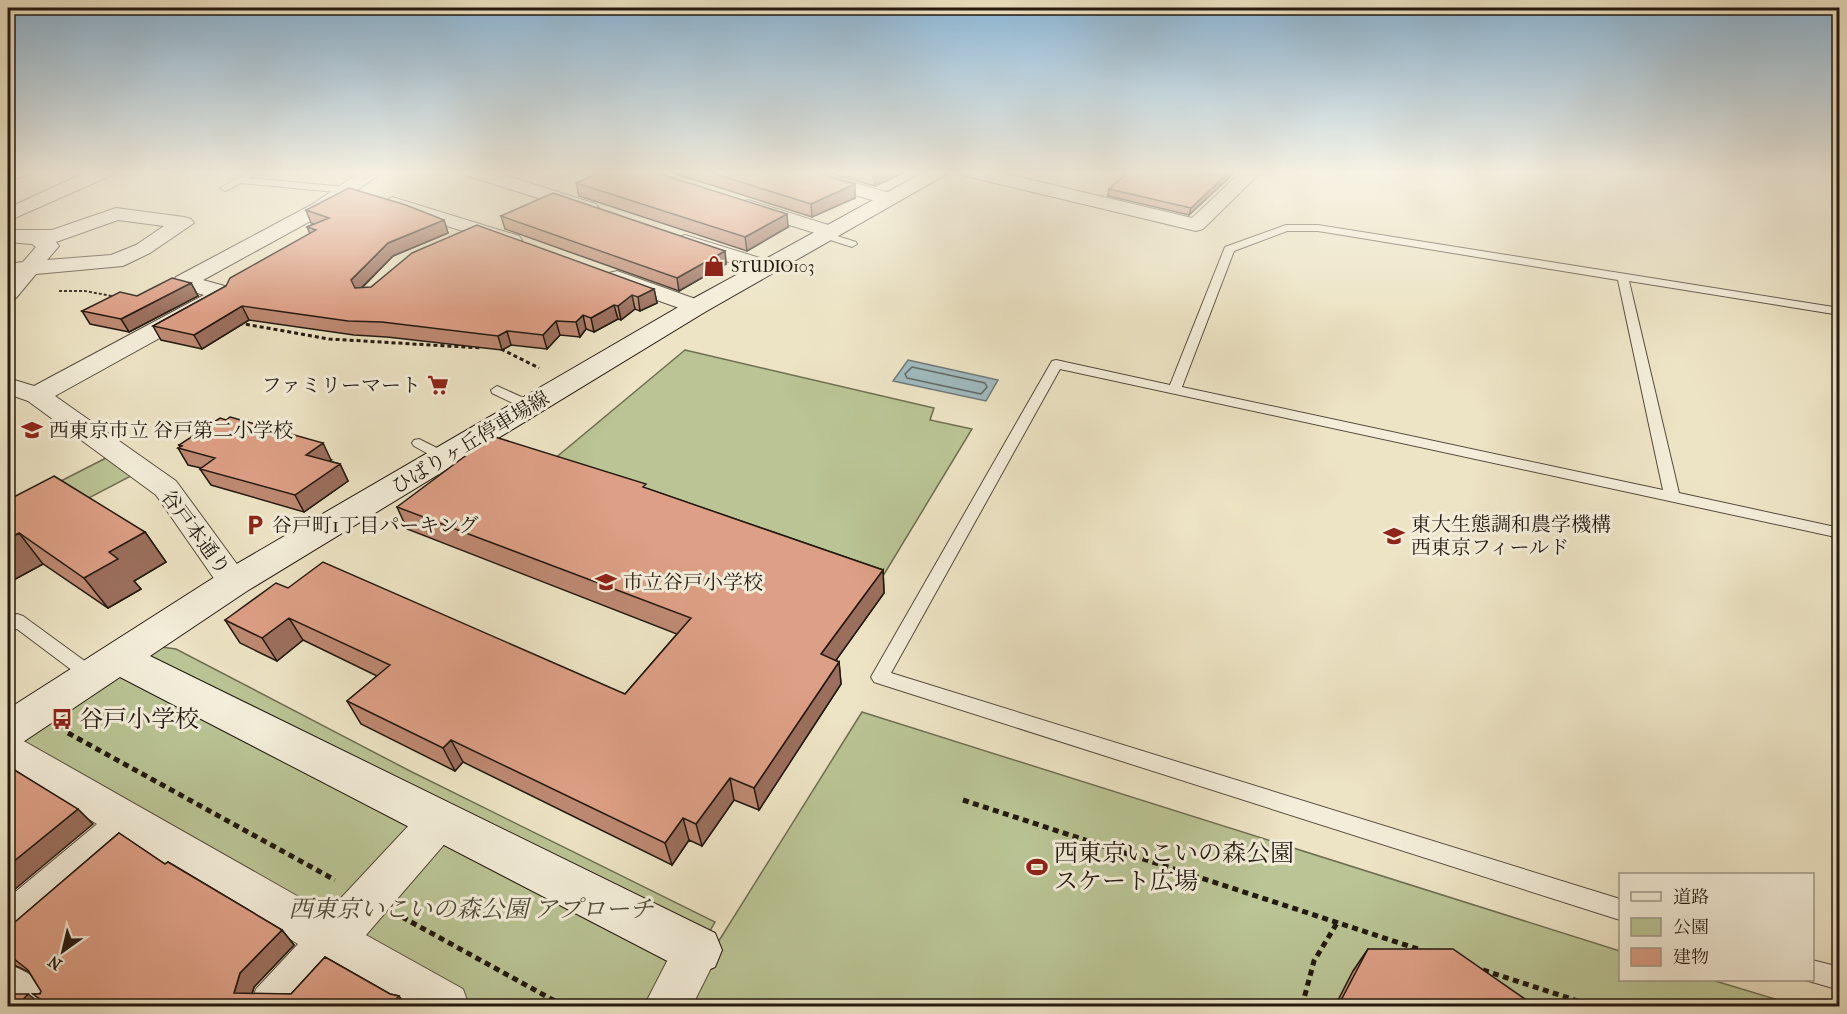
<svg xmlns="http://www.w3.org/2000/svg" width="1847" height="1014" viewBox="0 0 1847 1014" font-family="'IM FELL French Canon','Noto Serif JP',serif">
<rect width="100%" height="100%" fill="#ede4c5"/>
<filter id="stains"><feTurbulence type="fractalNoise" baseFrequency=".00333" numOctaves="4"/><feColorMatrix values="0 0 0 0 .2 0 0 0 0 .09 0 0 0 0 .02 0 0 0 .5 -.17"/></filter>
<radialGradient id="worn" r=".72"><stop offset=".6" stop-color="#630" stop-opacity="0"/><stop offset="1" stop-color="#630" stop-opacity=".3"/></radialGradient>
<!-- green -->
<path fill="#bac494" stroke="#6e6e52" stroke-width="1.5" d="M685 350 934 408 930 420 972 429 883 576 553 460Z
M106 458 131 476 8 540V508Z
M139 644 176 649 410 771 715 922 667 1006H446L8 751V730Z
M862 712 1620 951V980H1712L1798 1006H683L720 939Z"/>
<!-- water -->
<path fill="#a0bbc0" stroke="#6e7a7a" stroke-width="1.5" d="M908 360 998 380 986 401 893 381Z"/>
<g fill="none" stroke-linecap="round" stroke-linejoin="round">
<!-- shore -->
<path stroke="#626a68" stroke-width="1.5" d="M912 367 985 383 987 387 981 394 907 378 905 374Z"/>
<defs>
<path id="lane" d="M248 172 253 175 249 178 346 187 351 190 346 193 241 183 225 191 220 188Z
M1286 225H1318L1840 308V315L1629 281 1679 493 1840 528V538L1060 369 891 673 1620 899V920L880 684 874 682 871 677 1052 361 1056 360 1170 385 1225 247ZM1287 231H1318L1618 280 1663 490 1182 387 1234 251Z
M825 232 856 242 857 244 852 247 821 237 820 235Z
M497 386 535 403 537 406 535 409H525L492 393 491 390Z
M419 439 449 454 451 457 449 460H439L414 446 412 443 414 440Z
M17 614 23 616 97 670 100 675 97 680 91 682 85 680 17 629 8 632V618Z
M1812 960 1840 967V990L1805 980H1812Z"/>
<path id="street" d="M8 171H30L28 175 8 181Z
M89 171H114L112 175 8 221V208Z
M362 171H384L325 213 203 280 232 288 235 293 232 298 55 396 176 481 250 582 246 590 234 594 222 590 156 495 28 401 8 394V378L34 386 204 295 176 287 173 282 176 277 311 205Z
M463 171H492L596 204 599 208 596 212H582L465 175Z
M781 171H812L897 195 900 199 890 205 783 175Z
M960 171H994L1192 218 1242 171H1262L1203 229 1196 231 962 175Z
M392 197 519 236 522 240 519 244 512 246 385 207 382 203Z
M748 200 838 228 841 232 838 236 831 238 741 210 738 206 741 202Z
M116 208 184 217 191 219 194 223 150 253 123 266 36 274 16 298 8 300V280L10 276H8V264L23 262 36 247 32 244 8 242V230H52ZM118 220 164 226 136 245 111 255 47 260 59 246 56 242Z
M685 235 773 262 776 267 773 272 765 274 678 245 675 241 678 237Z
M617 271 704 302 708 307 704 312 696 314 609 283 606 278 609 273Z
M8 735 22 740 327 913 426 807 440 802 454 807 460 820 454 833 366 935 463 989 469 1006H402L337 968 304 1006H250L256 989 298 944 133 845 24 941 8 947V898L97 824 8 770Z
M697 928 713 934 720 950 692 1006H644L681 934Z
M8 964C30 973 50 984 57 1006H8Z"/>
<path id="secondary" d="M926 171H952L705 312 247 591 150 656 715 933 722 950 715 967 697 975 679 967 120 677 23 742 8 747V709L221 573 687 302Z"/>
</defs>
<!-- lane casing -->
<use href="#lane" stroke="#564c3e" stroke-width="2"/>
<!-- street casing -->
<use href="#street" stroke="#564c3e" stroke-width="2"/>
<!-- secondary casing -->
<use href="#secondary" stroke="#231911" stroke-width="2"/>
<!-- path-far2 -->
<path stroke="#231911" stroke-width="2" stroke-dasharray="3 2" stroke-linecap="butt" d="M59 291H85L117 297"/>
<!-- path-far1 -->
<path stroke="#231911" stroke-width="3" stroke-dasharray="4 3" stroke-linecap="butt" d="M239 323 329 339 482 348
M501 349 539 368"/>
<!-- path -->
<path stroke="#231911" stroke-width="5" stroke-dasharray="6 4.5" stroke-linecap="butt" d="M68 733 335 880
M963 800 1421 950
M402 917 564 1006
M1483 970 1593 1006
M1302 1006 1314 961 1337 923"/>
<!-- lane -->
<use href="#lane" fill="#f3edd9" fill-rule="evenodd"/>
<!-- street -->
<use href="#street" fill="#f3edd9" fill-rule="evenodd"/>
<!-- secondary -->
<use href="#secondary" fill="#f3edd9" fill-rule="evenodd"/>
</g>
<!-- wall -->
<path fill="#be8972" stroke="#231911" stroke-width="1.5" d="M667 171H807L855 198 812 217Z
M822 171H907L875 186Z
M1236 171 1189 215 1108 196 1109 189Z
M576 183 788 227 747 251 579 196Z
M306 210 444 220 448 233 393 256 362 288 654 289 657 303 640 311 635 309 621 320 618 319 594 332 586 329 580 337 560 335 547 349 511 345 502 350 387 337 354 335 249 320 202 349 161 340 153 326 226 286 310 234 307 227 314 224 311 223Z
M501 216 725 251 726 264 679 291 505 229Z
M191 283 198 296 129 332 90 324 82 311Z
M179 445 331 460 329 461 340 464 348 481 304 512 211 485 200 469 201 468 188 465 178 448 180 447Z
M648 489 883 570 884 593 836 660 839 662 841 684 759 810 734 800 702 846 689 840 672 865 463 762 455 771 361 724 347 701 377 676 303 640 277 661 240 643 225 620 288 588 625 694 677 634 407 529 397 507Z
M8 500 145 532 166 562 134 581 141 589 108 608 43 564 8 583Z
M119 833 165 864 168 862 282 930 294 945 254 987 252 994H291L325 957 390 994 399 996 404 1003 409 1006H49L33 994H40L41 991 29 972 8 962V928Z
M1368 949 1535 1006H1335L1353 971Z"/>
<!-- shaded-wall -->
<path fill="#9b6f5d" stroke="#231911" stroke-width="1.5" d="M879 171H907L875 186 874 173Z
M1230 171H1236L1189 215 1191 208Z
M855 184V198L812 217 811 204Z
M787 214 788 227 747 251 745 237Z
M444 220 448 233 393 256 356 293 351 280 388 243Z
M725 251 726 264 679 291 677 278Z
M191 283 198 296 129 332 121 319Z
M654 289 657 303 640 311 638 297Z
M632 295 635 309 621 320 618 306Z
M614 305 618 319 594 332 591 318Z
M242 306 249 320 202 349 194 335Z
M583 315 586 329 580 337 576 322Z
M556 321 560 335 547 349 543 335Z
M507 331 511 345 502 350 498 336Z
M323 443 331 460 315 472 306 455Z
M340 464 348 481 304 512 295 495Z
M145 532 166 562 134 581 141 589 108 608 84 578 109 552Z
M19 533 43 564 8 583V539Z
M883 570 884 593 824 677 821 654Z
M289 618 303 640 277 661 262 638Z
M839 662 841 684 759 810 754 788Z
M451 740 463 762 455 771 443 748Z
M730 778 734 800 702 846 696 824Z
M78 809 93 824 8 895V866Z
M683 818 689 840 672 865 665 843Z
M282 930 294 945 254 987 248 1006 234 993 240 973Z
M28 994 44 1006H21L19 1004Z"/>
<!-- building -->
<path fill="#dd9f85" stroke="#231911" stroke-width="1.5" d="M603 171H651L787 214 745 237 576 183Z
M706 171H807L855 184 811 204Z
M867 171H879L874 173Z
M1129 171H1230L1191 208 1109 189Z
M349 188 406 205 444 220 388 243 351 280 355 288 371 287 412 253 477 225 654 289 638 297 632 295 618 306 614 305 591 318 583 315 576 322 556 321 543 335 507 331 498 336 382 322 348 321 242 306 194 335 153 326 226 286 230 278 316 230 307 227 329 218 306 210Z
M553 193 725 251 677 278 501 216Z
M172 278 191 283 121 319 82 311 120 292 137 296Z
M230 417 323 443 306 455 340 464 295 495 200 469 215 458 178 448 182 446 179 445 220 418 226 420Z
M492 436 646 484 643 487 883 570 821 654 839 662 754 788 730 778 696 824 683 818 665 843 451 740 443 748 347 701 390 665 289 618 262 638 225 620 276 583 288 588 323 562 625 694 691 618 397 507Z
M54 476 145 532 109 552 118 559 84 578 19 533 8 539V500Z
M8 766 78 809 8 866Z
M119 833 165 864 168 862 282 930 240 973 234 993 291 994 325 957 390 994 399 996 397 998 409 1006H50L33 994H40L41 991 28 970 14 959 8 956V928Z
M1368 949H1453L1535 1006H1338Z
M8 994H28L19 1004 21 1006H8Z"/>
<!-- sky -->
<linearGradient id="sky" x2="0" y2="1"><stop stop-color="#8bb7d8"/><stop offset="0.55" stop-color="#f7f3e5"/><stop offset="1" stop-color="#f7f3e5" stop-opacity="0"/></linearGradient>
<rect width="1847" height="313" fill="url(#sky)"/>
<!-- icons -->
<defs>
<symbol id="shop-bare" viewBox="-9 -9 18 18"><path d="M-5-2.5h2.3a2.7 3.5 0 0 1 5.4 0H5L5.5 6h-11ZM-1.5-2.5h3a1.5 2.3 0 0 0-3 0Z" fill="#8f2418" stroke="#f3edd9" stroke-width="2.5" paint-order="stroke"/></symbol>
<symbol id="supermarket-bare" viewBox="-9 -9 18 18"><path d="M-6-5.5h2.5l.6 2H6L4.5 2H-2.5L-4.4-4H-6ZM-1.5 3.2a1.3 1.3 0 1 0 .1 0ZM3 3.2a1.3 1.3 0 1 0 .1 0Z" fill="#8f2418" stroke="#f3edd9" stroke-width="2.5" paint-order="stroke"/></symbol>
<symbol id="school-bare" viewBox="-9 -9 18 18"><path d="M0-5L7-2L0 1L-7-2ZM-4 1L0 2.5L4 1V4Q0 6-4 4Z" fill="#8f2418" stroke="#f3edd9" stroke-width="2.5" paint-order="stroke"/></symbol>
<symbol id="parking-bare" viewBox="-9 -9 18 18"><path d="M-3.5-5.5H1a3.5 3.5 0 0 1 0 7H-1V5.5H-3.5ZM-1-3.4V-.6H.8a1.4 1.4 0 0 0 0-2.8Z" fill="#8f2418" stroke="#f3edd9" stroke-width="2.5" paint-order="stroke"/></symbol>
<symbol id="university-bare" viewBox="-9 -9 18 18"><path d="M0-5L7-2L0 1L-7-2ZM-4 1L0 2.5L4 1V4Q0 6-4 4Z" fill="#8f2418" stroke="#f3edd9" stroke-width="2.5" paint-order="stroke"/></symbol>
<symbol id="bus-bare" viewBox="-9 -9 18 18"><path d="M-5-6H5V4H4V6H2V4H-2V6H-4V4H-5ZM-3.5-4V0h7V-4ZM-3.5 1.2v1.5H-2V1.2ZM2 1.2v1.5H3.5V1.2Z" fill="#8f2418" stroke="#f3edd9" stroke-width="2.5" paint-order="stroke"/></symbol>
<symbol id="stadium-bare" viewBox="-9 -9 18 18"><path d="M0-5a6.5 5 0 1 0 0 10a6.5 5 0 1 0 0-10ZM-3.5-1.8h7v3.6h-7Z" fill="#8f2418" stroke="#f3edd9" stroke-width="2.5" paint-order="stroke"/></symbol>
</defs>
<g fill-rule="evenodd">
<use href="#shop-bare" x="699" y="251" width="30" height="30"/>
<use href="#supermarket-bare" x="423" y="370" width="30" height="30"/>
<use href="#school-bare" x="17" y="415" width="30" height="30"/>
<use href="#parking-bare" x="240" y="510" width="30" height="30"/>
<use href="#university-bare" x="1379" y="521" width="30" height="30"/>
<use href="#school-bare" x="591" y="567" width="30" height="30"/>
<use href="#bus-bare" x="47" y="704" width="30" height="30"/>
<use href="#stadium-bare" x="1022" y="852" width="30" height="30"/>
</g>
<g text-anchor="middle" stroke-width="6" stroke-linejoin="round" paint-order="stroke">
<!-- far-poi labels -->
<g font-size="16" fill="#231911" stroke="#f3edd9" text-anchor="start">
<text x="731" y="272">STUDIO103</text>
</g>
<!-- poi labels -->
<g font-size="20" fill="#231911" stroke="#f3edd9" text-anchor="start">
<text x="421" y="392" text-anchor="end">ファミリーマート</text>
<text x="49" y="437">西東京市立 谷戸第二小学校</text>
<text x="1411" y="531">東大生態調和農学機構<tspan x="1411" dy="23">西東京フィールド</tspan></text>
<text x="272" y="532">谷戸町1丁目パーキング</text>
<text x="623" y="589">市立谷戸小学校</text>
</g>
<!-- street labels -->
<g font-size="20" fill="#231911" stroke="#f3edd9">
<text transform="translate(470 442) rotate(-31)" y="7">ひばりヶ丘停車場線</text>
<text transform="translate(196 532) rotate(53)" y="7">谷戸本通り</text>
</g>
<!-- near-poi labels -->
<g font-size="24" fill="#231911" stroke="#f3edd9" text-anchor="start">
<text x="79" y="727">谷戸小学校</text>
<text x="1054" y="861">西東京いこいの森公園<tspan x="1054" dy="28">スケート広場</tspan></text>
</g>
<!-- near-park labels -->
<g font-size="24" font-style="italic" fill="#504c38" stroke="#f3edd9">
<text x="471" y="917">西東京いこいの森公園 アプローチ</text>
</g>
</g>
<!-- margin -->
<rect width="1847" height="1014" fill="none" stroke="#ede4c5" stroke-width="30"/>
<rect x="9" y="9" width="1829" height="996" fill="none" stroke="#231911" stroke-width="3"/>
<rect x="15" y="15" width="1817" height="984" fill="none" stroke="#231911" stroke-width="1.5"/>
<!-- legend -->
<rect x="1619" y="873" width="195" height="108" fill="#f3edd9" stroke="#a09889" stroke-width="1.5"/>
<rect x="1631" y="892" width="30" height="9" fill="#f3edd9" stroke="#a09889" stroke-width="1.5"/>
<text x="1673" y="903" font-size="18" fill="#231911">道路</text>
<rect x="1631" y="918" width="30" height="18" fill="#bac494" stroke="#a09889" stroke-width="1.5"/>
<text x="1673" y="933" font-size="18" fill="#231911">公園</text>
<rect x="1631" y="948" width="30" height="18" fill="#dd9f85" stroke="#a09889" stroke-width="1.5"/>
<text x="1673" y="963" font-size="18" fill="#231911">建物</text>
<!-- north arrow -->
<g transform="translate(63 951) rotate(214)" stroke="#f3edd9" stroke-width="4.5" paint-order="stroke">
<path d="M0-4.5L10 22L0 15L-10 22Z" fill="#231911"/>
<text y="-9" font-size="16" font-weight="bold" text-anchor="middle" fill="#231911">N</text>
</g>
<rect width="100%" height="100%" filter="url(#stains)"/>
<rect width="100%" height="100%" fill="url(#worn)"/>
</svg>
